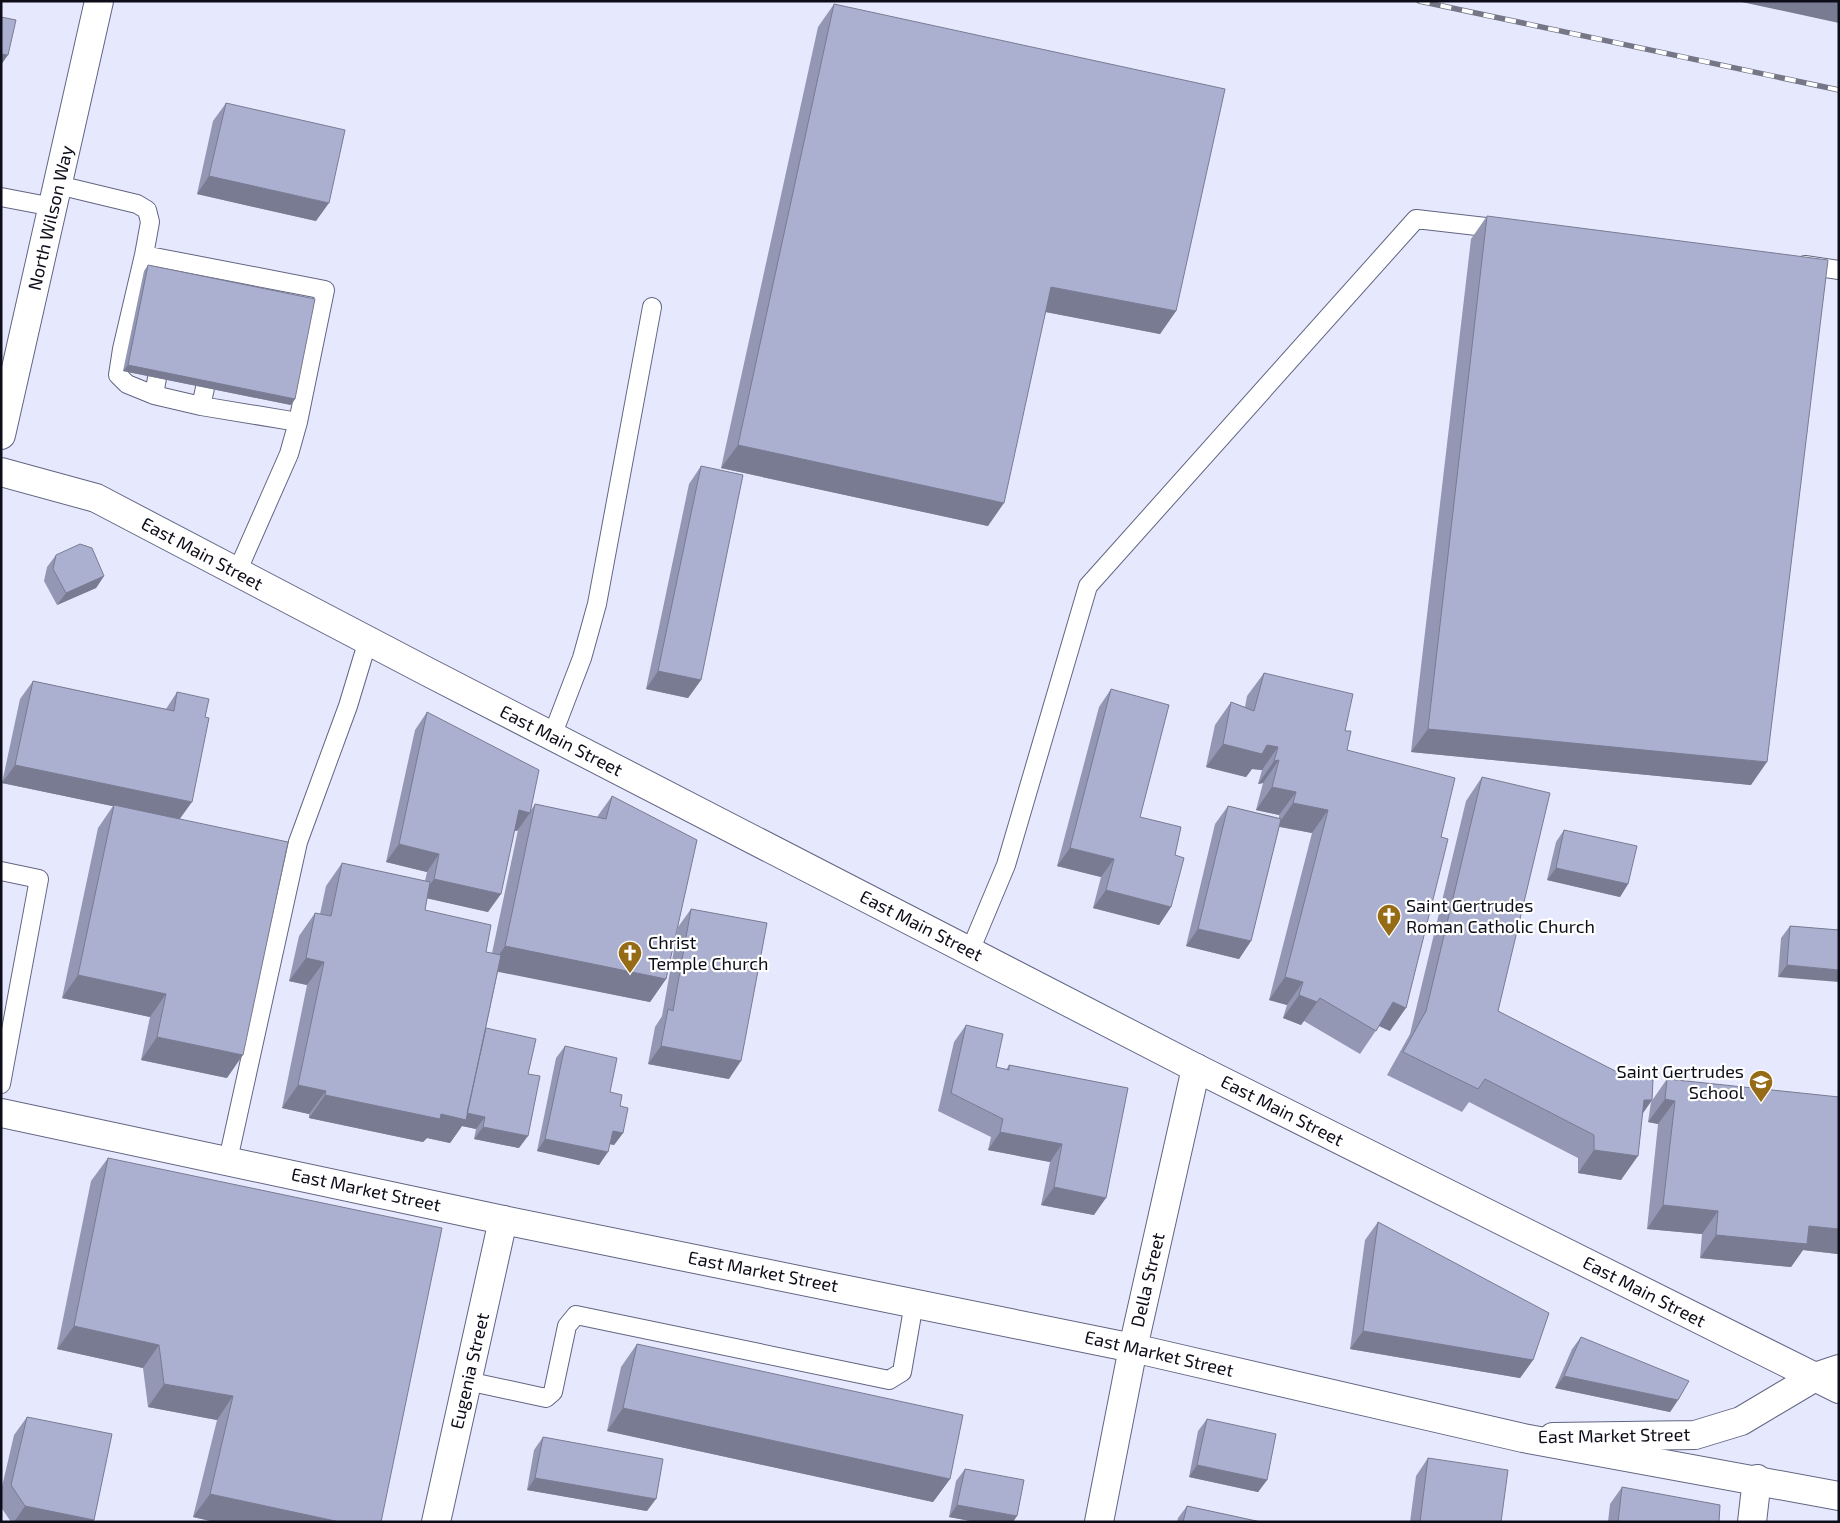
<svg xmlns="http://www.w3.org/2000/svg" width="1840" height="1523" viewBox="0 0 1840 1523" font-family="'Exo 2',sans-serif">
<rect width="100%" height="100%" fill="#e6e9fe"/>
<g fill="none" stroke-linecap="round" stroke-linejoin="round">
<defs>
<path id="lane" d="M58 185 137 204 147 210 150 222 144 255 325 290 298 422 289 454 237 572
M1 197 53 207
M144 255 122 349 118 375 127 384 154 395 201 406 298 422
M1805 265 1839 270
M154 395 157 378
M201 406 205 388
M552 736 582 658 597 604 652 307
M1 871 39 879 1 1084
M970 951 1006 865 1088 586 1416 219 1503 229
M228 1160 298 842 348 706 368 640
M467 1381 546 1398 553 1392 567 1326 576 1315 889 1380 902 1372 914 1303"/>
<path id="street" d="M1553 1437 1695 1435 1741 1421 1815 1377 1839 1369
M436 1522 503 1220
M1099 1522 1133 1348 1196 1068
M1752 1522 1757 1479"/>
<path id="secondary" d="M1 435 99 1
M1 472 96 498 426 671 1196 1068 1839 1389
M1 1113 503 1220 1133 1348 1523 1438 1839 1496"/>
</defs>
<!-- lane casing -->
<use href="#lane" stroke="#616582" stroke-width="20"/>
<!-- street casing -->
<use href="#street" stroke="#616582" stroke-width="30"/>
<!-- secondary casing -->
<use href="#secondary" stroke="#616582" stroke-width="30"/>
<!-- lane -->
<use href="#lane" stroke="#fff" stroke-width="18"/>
<!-- street -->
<use href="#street" stroke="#fff" stroke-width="28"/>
<!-- secondary -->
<use href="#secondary" stroke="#fff" stroke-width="28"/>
<defs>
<path id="rail" d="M1419 1 1839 90"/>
</defs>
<!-- rail casing -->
<use href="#rail" stroke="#757787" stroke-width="5.5"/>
<!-- rail -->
<use href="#rail" stroke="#fff" stroke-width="4" stroke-dasharray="11" stroke-linecap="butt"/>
</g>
<!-- wall -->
<path fill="#9497b3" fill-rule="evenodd" d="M834 4 1176 311 1160 334 1046 312 988 526 721 468 818 27Z
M226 103 316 221 197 194 213 121Z
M1487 216 1751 785 1411 752 1471 239Z
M148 265 295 399 291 405 123 371 144 271Z
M701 466V680L688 698 646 689 689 484Z
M56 555 104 576 96 588 57 605 44 581 47 567Z
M1264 673 1345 731 1347 750 1390 1031 1379 1026 1360 1054 1304 1021 1301 1025 1283 1018 1287 1005 1269 1000 1312 833 1279 827 1251 941 1239 959 1186 946 1215 824 1228 806 1279 818V815L1256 810 1263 783 1258 784 1262 770 1252 769 1246 777 1206 767 1215 725 1231 702 1245 707 1247 696Z
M33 681 166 709 177 692 180 819 227 1078 141 1060 150 1017 62 998 98 828 113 806 2 783 20 699Z
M1111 689 1140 817 1175 855 1171 907 1159 925 1093 908 1101 877 1057 866 1099 707Z
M427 712 531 810 535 804 597 817 612 796 666 979 650 1002 498 971 486 1028 528 1074 519 1148 474 1139 476 1129 462 1126 450 1143 427 1138 423 1142 309 1118V1114L282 1108 307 985 289 981 299 936 315 913 320 914 326 886 342 863 425 881 427 872 386 862 415 730ZM514 830 517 831 518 830 492 953 486 952 425 910 427 898 488 912Z
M1482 777 1498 1011 1652 1100 1643 1113 1621 1180 1578 1173V1158L1469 1102 1462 1112 1387 1075 1410 1034 1466 801Z
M1564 830 1628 884 1620 897 1547 880 1556 842Z
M691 909 729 1079 648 1064 655 1027 662 1016 678 927Z
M1790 926 1839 930 1778 977 1781 938Z
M966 1025 996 1067 1006 1070 1009 1065 1128 1088 1094 1215 1041 1205 1050 1162 988 1150 991 1137 938 1111 954 1042Z
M565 1046 610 1092 620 1106 623 1133 614 1145 610 1144 599 1165 537 1151 556 1058Z
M1667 1079 1838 1254 1803 1250 1791 1267 1700 1258 1702 1234 1647 1229 1658 1124 1648 1122 1651 1102Z
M108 1158 381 1522H215L193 1517 217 1420 148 1407 143 1368 57 1349 91 1181Z
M1378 1222 1533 1360 1520 1378 1350 1349 1365 1240Z
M1581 1337 1678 1400 1670 1412 1555 1388 1572 1349Z
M637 1344 950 1479 933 1502 607 1431 621 1367Z
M27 1417 94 1520 93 1522H11L1 1507V1491L14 1435Z
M1207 1419 1267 1480 1258 1492 1189 1477 1198 1431Z
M543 1437 647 1511 527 1490 534 1450Z
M1428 1458 1501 1522H1410L1416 1476Z
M965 1469 1013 1522H976L949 1517 956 1481Z
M1622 1487 1719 1522H1608L1610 1504Z
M1187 1506 1261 1522H1177L1178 1518Z"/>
<!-- shaded-wall -->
<path fill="#787b92" d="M1737 1H1839V23Z
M1 54 8 55 1 65Z
M209 176 329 203 316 221 197 194Z
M1051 287 1176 311 1160 334 1035 310Z
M128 365 295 399 291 405 123 371Z
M738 445 1004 503 988 526 721 468Z
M104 576 96 588 57 605 66 593Z
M658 671 701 680 688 698 646 689Z
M1428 729 1767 762 1751 785 1411 752Z
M1223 744 1267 745 1278 747 1262 770 1252 769 1246 777 1206 767Z
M1279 760 1263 783 1258 784 1274 761Z
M15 765 192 802 179 820 2 783Z
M1272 787 1296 792 1279 815 1256 810Z
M1293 803 1328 810 1312 833 1277 826Z
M519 810 530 813 517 831 506 828Z
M399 844 439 854 427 872 386 862Z
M1070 848 1114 859 1101 877 1057 866Z
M1556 868 1628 884 1620 897 1547 880Z
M434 879 501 894 488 912 421 897Z
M1106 890 1171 907 1159 925 1093 908Z
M1198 929 1251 941 1239 959 1186 946Z
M505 946 666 979 650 1002 489 970Z
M306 958 324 962 307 985 289 981Z
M1787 965 1839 970V982L1778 977Z
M78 975 166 994 150 1017 62 998Z
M1285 977 1303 982 1287 1005 1269 1000Z
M1299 995 1320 998 1301 1025 1283 1018Z
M1393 1002 1406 1008 1390 1031 1377 1025Z
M157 1037 243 1055 227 1078 141 1060Z
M661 1046 741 1061 729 1079 648 1064Z
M298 1085 326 1091 309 1114 282 1108Z
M325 1095 441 1114 465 1113 485 1117 476 1129 462 1126 450 1143 427 1138 423 1142 309 1118Z
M1665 1099 1675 1101 1658 1124 1648 1122Z
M1644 1100H1652L1636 1123Z
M483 1127 528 1136 519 1148 474 1139Z
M613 1131 623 1133 614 1145 604 1143Z
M1000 1132 1062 1144 1050 1162 988 1150Z
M545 1139 608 1152 599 1165 537 1151Z
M1594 1150 1638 1156 1621 1180 1578 1173Z
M1054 1187 1106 1198 1094 1215 1041 1205Z
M1663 1205 1718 1211 1702 1234 1647 1229Z
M1809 1226 1839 1229V1253L1838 1254 1803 1250 1791 1267 1700 1258 1716 1235Z
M74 1326 159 1345 143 1368 57 1349Z
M1363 1331 1533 1360 1520 1378 1350 1349Z
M1564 1376 1678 1400 1670 1412 1555 1388Z
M164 1384 233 1396 217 1420 148 1407Z
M623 1408 950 1479 933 1502 607 1431Z
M1197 1465 1267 1480 1258 1492 1189 1477Z
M535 1478 656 1499 647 1511 527 1490Z
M210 1494 340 1522H215L193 1517Z
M957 1505 1017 1516 1013 1522H976L949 1517Z
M25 1506 94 1520 93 1522H14Z"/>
<!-- building -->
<path fill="#acb0d0" stroke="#787b92" d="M834 4 1225 89 1176 311 1051 287 1004 503 738 445Z
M1 17 16 20 8 55 1 54Z
M226 103 345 130 329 203 209 176Z
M1487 216 1828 260 1767 762 1428 729Z
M148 265 315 299 295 399 128 365Z
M701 466 743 475 701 680 658 671Z
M80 544 92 548 104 576 66 593 53 569 56 555Z
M1264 673 1353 694 1345 731H1351L1347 750 1455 778 1441 837 1448 839 1406 1008 1393 1002 1376 1031 1320 998 1317 1002 1299 995 1303 982 1285 977 1328 810 1293 803 1296 792 1272 787 1279 760 1274 761 1278 747 1267 745 1262 754 1223 744 1231 702 1254 711Z
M33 681 174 711 177 692 209 699 205 717 209 718 192 802 15 765Z
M1111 689 1169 705 1140 817 1181 827 1175 855 1184 858 1171 907 1106 890 1114 859 1070 848Z
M427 712 539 770 530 813 519 810 501 894 434 879 439 854 399 844Z
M1482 777 1550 793 1498 1011 1625 1076 1653 1080 1652 1100H1644L1638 1156 1594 1150V1135L1485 1079 1478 1089 1403 1052 1426 1011Z
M612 796 697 840 666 979 505 946 535 804 606 819Z
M114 805 288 842 243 1055 157 1037 166 994 78 975Z
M1228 806 1281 819 1251 941 1198 929Z
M1564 830 1637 846 1628 884 1556 868Z
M342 863 430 882 425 910 491 925 486 952 501 955 466 1120 441 1114 440 1119 325 1095 326 1091 298 1085 324 962 306 958 315 913 331 916Z
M691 909 767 923 741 1061 661 1046 668 1009 673 1011Z
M1790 926 1839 930V970L1787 965Z
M966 1025 1003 1034 996 1067 1009 1070V1065L1128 1088 1106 1198 1054 1187 1062 1144 1000 1132 1003 1119 951 1093Z
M486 1028 536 1039 528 1074 540 1076 528 1136 483 1127 485 1117 467 1113Z
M565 1046 617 1058 610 1092 622 1095 620 1106 628 1108 623 1133 613 1131 608 1152 545 1139Z
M1667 1079 1839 1097V1229L1809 1226 1807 1244 1716 1235 1718 1211 1663 1205 1675 1101 1665 1099Z
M108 1158 442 1228 381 1522H340L210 1494 233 1396 164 1384 159 1345 74 1326Z
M1378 1222 1549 1313 1533 1360 1363 1331Z
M1581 1337 1689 1381 1678 1400 1564 1376Z
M637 1344 963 1415 950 1479 623 1408Z
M27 1417 112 1434 94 1520 25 1506 11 1485Z
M1207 1419 1276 1434 1267 1480 1197 1465Z
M543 1437 663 1459 656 1499 535 1478Z
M1428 1458 1508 1470 1501 1522H1420Z
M965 1469 1024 1480 1017 1516 957 1505Z
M1622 1487 1720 1505 1719 1522H1618Z
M1187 1506 1261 1522H1183Z"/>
<!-- icons -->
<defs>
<symbol id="church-pin" viewBox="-11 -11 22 30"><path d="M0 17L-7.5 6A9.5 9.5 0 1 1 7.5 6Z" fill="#956b16" stroke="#fff"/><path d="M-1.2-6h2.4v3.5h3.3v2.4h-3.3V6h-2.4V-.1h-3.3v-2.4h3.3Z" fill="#fff"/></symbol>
<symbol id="school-pin" viewBox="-11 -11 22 30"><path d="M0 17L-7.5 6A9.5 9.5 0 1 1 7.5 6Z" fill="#956b16" stroke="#fff"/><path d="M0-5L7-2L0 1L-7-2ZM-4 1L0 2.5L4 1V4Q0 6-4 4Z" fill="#fff"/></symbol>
</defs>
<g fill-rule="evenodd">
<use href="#church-pin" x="1375" y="902" width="28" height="38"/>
<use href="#church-pin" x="616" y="939" width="28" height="38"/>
<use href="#school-pin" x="1747" y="1068" width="28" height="38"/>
</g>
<g text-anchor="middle" stroke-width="4.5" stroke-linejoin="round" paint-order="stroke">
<!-- street labels -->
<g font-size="18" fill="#0c0d18" stroke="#fff">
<text transform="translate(51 218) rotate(-77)" y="6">North Wilson Way</text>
<text transform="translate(202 554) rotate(28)" y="6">East Main Street</text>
<text transform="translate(561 741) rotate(27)" y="6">East Main Street</text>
<text transform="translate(921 926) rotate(27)" y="6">East Main Street</text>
<text transform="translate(1282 1111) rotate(27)" y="6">East Main Street</text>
<text transform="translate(366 1190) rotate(12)" y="6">East Market Street</text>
<text transform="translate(763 1272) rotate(11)" y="6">East Market Street</text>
<text transform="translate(1148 1280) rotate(-77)" y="6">Della Street</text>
<text transform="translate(1644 1292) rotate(27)" y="6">East Main Street</text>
<text transform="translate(1159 1354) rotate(13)" y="6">East Market Street</text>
<text transform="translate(470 1371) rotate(-77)" y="6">Eugenia Street</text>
<text transform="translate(1614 1436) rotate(-1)" y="6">East Market Street</text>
</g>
<!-- poi labels -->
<g font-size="18" fill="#0c0d18" stroke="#fff" text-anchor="start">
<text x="1406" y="912">Saint Gertrudes<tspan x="1406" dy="21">Roman Catholic Church</tspan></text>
<text x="648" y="949">Christ<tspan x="648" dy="21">Temple Church</tspan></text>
<text x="1744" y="1078" text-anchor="end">Saint Gertrudes<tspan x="1744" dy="21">School</tspan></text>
</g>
</g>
<!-- border -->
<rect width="1840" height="1523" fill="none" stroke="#0c0d18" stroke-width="5"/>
</svg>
